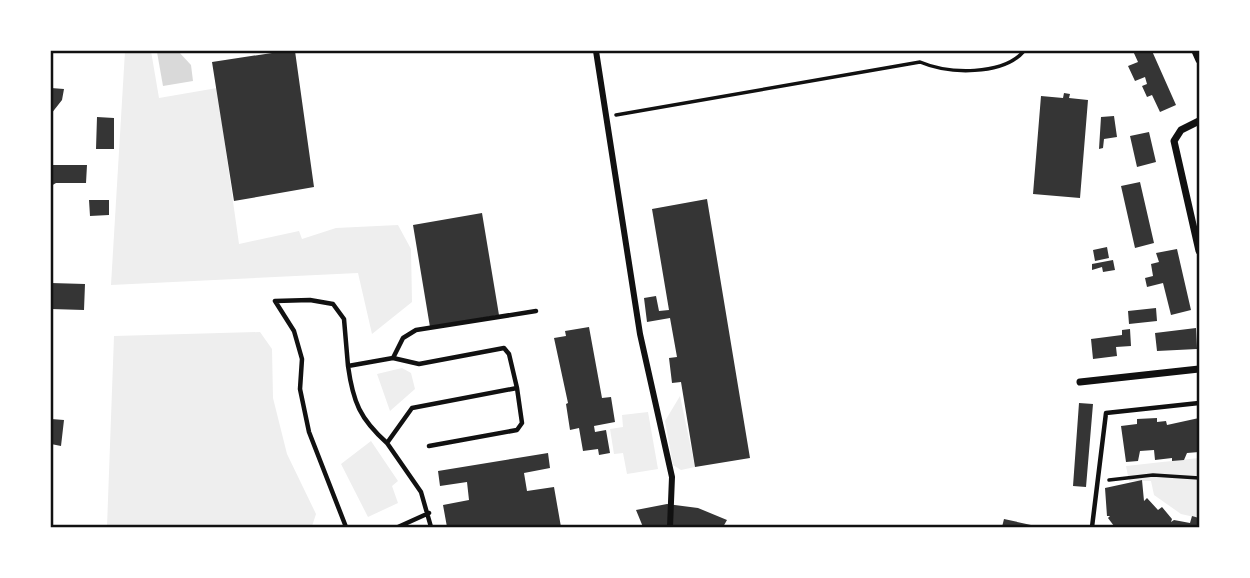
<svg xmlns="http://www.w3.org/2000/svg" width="1250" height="578" viewBox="0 0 1250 578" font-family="'Asap Condensed',sans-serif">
<rect width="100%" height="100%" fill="#fff"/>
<!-- green -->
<path fill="#eee" d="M125 51H151L159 98 217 88 239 244 299 231 302 239 336 228 398 225 411 249 412 302 372 334 358 273 111 285Z
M260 332 272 349 273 398 287 454 316 514 312 526 107 527 114 336Z
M402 368 411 373 415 389 390 411 377 374Z
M680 396 695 467 681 470 673 465 665 421Z
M648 412 658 469 627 474 623 453 614 454 610 429 623 427 622 415Z
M371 441 398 481 392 486 398 503 368 517 341 464Z
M1199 458V518L1181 514 1154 495 1151 481H1129L1126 466Z"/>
<!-- water -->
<path fill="#d9d9d9" d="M178 51 191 65 193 81 163 86 157 52Z"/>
<!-- building -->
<path fill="#353535" d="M285 51H295L314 187 234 201 212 62Z
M1133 51H1152L1176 105 1160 112 1152 95 1147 97 1142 86 1147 84 1145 77 1135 81 1128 66 1138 62Z
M51 88 64 89 62 100 51 114Z
M1064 93 1070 94 1069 98 1088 100 1080 198 1033 194 1041 96 1063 98Z
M1114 116 1117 137 1104 139 1103 148 1099 149 1101 117Z
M97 117 114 118V149H96Z
M1149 132 1156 162 1137 167 1130 136Z
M51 165H87L86 183H56L51 186Z
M1140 182 1154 243 1135 248 1121 186Z
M707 199 750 458 695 467 681 382 672 383 669 358 677 357 670 318 647 322 644 298 656 296 659 311 669 310 652 209Z
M89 200H109V215L90 216Z
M482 213 499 315 430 327 413 225Z
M1107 247 1109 258 1095 261 1093 250Z
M1177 249 1191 310 1171 315 1163 283 1147 287 1145 278 1153 276 1151 264 1159 262 1156 253Z
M1113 260 1115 270 1103 272 1102 267 1092 270V264Z
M51 283 85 284 84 310 51 309Z
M1156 308 1157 321 1129 324 1128 311Z
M589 327 602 398 611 397 615 422 594 426 595 432 606 430 610 453 599 455 598 449 583 451 579 428 570 430 566 404 568 403 554 338 566 336 565 331Z
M1196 328 1197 349 1157 351 1155 333Z
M1130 329 1131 346 1116 347 1117 356 1093 359 1091 339 1122 335V330Z
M1079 403 1093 404 1086 487 1073 486Z
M1157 418V422L1166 421 1167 425 1199 418V452L1187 453 1184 460 1172 461V458L1155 460 1154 450 1140 451 1138 461 1126 462 1121 426 1137 424V419Z
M51 419 64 420 61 446 51 444Z
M548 453 550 468 524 473 527 491 554 487 561 527H447L443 505 469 500 467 482 440 486 438 471Z
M1142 480 1144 501 1147 498 1158 510 1162 507 1172 519 1171 522 1174 520 1190 523 1192 516 1199 518V527L1114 526 1108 518 1110 516H1107L1105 488Z
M667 504 698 508 727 520 723 527H643L636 510Z
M1004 519 1031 525 1030 527H1002Z"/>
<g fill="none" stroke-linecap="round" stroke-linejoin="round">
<!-- path -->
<path stroke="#111" stroke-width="3.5" d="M616 115 920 62C948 74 1003 76 1024 51
M1109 480 1153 475 1199 478"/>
<!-- service -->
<path stroke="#111" stroke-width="4.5" d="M393 358 403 338 416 330 536 311
M348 366C353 402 360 419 387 443
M429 446 517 430 522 423 517 388
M346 527 309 432 300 389 302 359 294 331 275 301 310 300 333 304 344 319 348 366 393 358 419 364 504 348 509 354 517 388 412 408 387 443 421 492 431 527
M398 527 429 513
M1092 527 1106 413 1199 403"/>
<!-- pedestrian -->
<path stroke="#111" stroke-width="6" d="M596 51 640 334 672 477 670 527"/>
<!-- minor -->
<path stroke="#111" stroke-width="7" d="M1195 51 1199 60
M1199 121 1181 130 1174 141 1199 251
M1080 382 1199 369"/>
</g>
<!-- border -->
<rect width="1250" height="578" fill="none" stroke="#ffffff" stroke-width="105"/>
<rect x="52" y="52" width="1146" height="474" fill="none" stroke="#111" stroke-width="2.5"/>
</svg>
